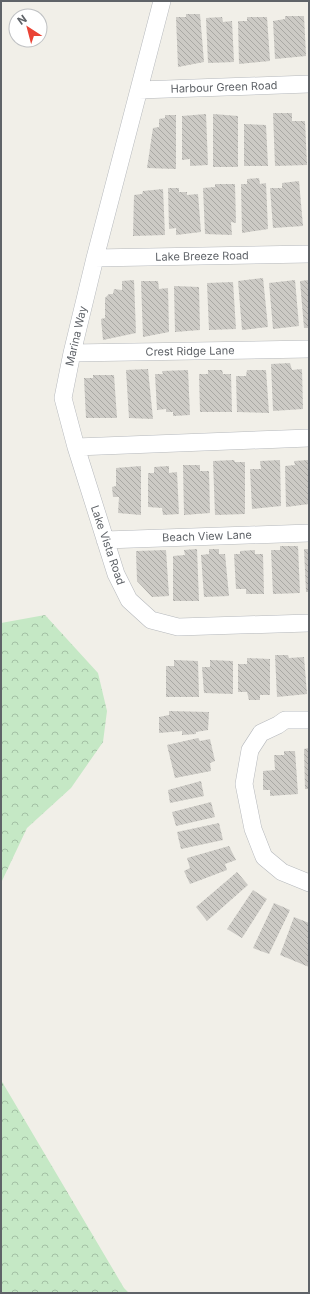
<svg xmlns="http://www.w3.org/2000/svg" width="310" height="1294" viewBox="0 0 310 1294" font-family="Inter,sans-serif">
<defs>
<pattern id="forest-crowns" width="20" height="18" patternUnits="userSpaceOnUse"><rect width="20" height="18" fill="#c5e8c5"/><path d="M2 6a3 3 0 1 1 6 0M12 15a3 3 0 1 1 6 0" fill="none" stroke="#a3c0a4"/></pattern>
<pattern id="building-back-hatch" width="6" height="6" patternUnits="userSpaceOnUse"><rect width="6" height="6" fill="#cccac5"/><path d="M-1 5l2 2M0 0l6 6M5-1l2 2" fill="none" stroke="#a9a8a4"/></pattern>
</defs>
<rect width="100%" height="100%" fill="#f1efe8"/>
<!-- forest -->
<path fill="url(#forest-crowns)" d="M45 615 98 673 107 711 103 742 71 788 27 828 1 883V623Z
M1 1080 124 1288 129 1293H1Z"/>
<!-- building -->
<path fill="url(#building-back-hatch)" d="M186 14H200L204 62 178 67 176 17H186Z
M285 16H304L306 56 275 59 273 21 285 19Z
M222 17 223 22 232 21 234 62 208 63 206 18Z
M247 17H267L270 61 239 64 238 21H247Z
M273 113H292V121H305L307 165 275 166Z
M206 114 208 165 190 166V159L182 160V116Z
M213 114 238 116V167H213Z
M165 115H176V169L147 168 153 128 159 127V119L165 118Z
M244 124 266 125 268 166H244Z
M259 178 260 184 266 183 268 229 242 233 241 184H247V179Z
M299 181 303 226 273 228 270 188H282V183Z
M215 184H235L236 223 231 222 232 235 205 234 203 188 215 187Z
M168 188H179V192H187V195L198 194 201 232 176 235V228L169 229Z
M163 189 165 235 133 236 134 195 142 194 143 191Z
M263 278 268 327 242 330 238 281Z
M134 280 136 333 103 340 101 319 105 318V298L109 294H113L114 289 122 290V281Z
M295 280 299 326 273 329 269 283Z
M309 280V328H304L300 281Z
M141 281H158L159 289 168 288 169 332 143 337Z
M233 282 236 329 209 330 207 283Z
M174 286 199 287 200 330 175 332Z
M290 363 292 370 302 369 303 409 273 411 271 364Z
M148 369 153 419 129 418 126 370Z
M188 370 190 415 173 416V412H166V409L157 410 155 374H163L162 371Z
M208 370H222L223 374H231L232 412H200L199 374H208Z
M247 370H266L269 413 237 412 236 376H246Z
M93 375H114L117 418H86L84 378H93Z
M234 460 235 462H245V514L215 515 213 461Z
M280 460 281 506 252 509 250 469H261L260 461Z
M308 460 309 504 286 507 285 466 295 465 294 461Z
M183 465H200V471H209L210 513 184 515Z
M141 466V515L118 513 119 497H113L112 487 116 486V468Z
M169 466V473L177 472 179 514 163 515 162 508 148 507V473H154V467Z
M280 546H298L300 593 273 594 271 550H280Z
M197 549 199 601H173V556L185 555 184 550Z
M209 549H219V554H225L229 596 204 597 201 555 209 554Z
M304 549H309V592H306Z
M166 550 169 596 152 597 137 581 136 551Z
M255 550V554H263L264 594H246V589H236L234 554H240V551Z
M275 655H288L289 658 304 657 307 694 277 697Z
M247 658 270 659V695H260V700H249L247 692H238V664H247Z
M174 660 198 661 199 697H166V666H174Z
M210 660 233 661V694L204 693 202 667H210Z
M169 711 209 712 208 730 196 732V734L182 735V731L159 733V717L169 715Z
M198 738 200 741 210 739 215 761 210 763 211 771 175 778 167 745Z
M309 748V789H305L304 749Z
M284 751H295L298 794 270 796V790H263V771L275 770 274 755H284Z
M201 781 204 796 170 803 168 790Z
M211 802 215 817 176 826 172 812Z
M219 823 223 840 181 849 177 832Z
M229 846 236 860 225 864 227 870 190 884 184 871 190 868 187 858Z
M237 872 248 885 207 921 196 907Z
M253 890 267 899 242 938 227 929Z
M274 903 290 910 269 954 253 948Z
M294 917 309 923V967L280 955Z"/>
<g fill="none" stroke-linecap="round" stroke-linejoin="round">
<defs>
<path id="street" d="M162 1 95 258 72 353 63 398 76 447 309 438
M139 90 309 84
M95 258 309 254
M72 353 309 349
M76 447 116 574 129 600 151 620 178 627 309 623
M105 540 309 533
M309 720H285L278 725 261 733 250 750 244 784 253 829 264 857 282 872 309 883"/>
</defs>
<!-- street casing -->
<use href="#street" stroke="#b5b8bc" stroke-width="18"/>
<!-- street -->
<use href="#street" stroke="#fff" stroke-width="17"/>
</g>
<g text-anchor="middle" stroke-width="3" stroke-linejoin="round" paint-order="stroke">
<!-- street labels -->
<g font-size="11" fill="#5f6368" stroke="#fff">
<text transform="translate(224 87) rotate(-2)" y="4">Harbour Green Road</text>
<text transform="translate(202 256) rotate(-1)" y="4">Lake Breeze Road</text>
<text transform="translate(76 336) rotate(-77)" y="4">Marina Way</text>
<text transform="translate(190 351) rotate(-1)" y="4">Crest Ridge Lane</text>
<text transform="translate(207 536) rotate(-2)" y="4">Beach View Lane</text>
<text transform="translate(108 545) rotate(71)" y="4">Lake Vista Road</text>
</g>
</g>
<!-- border -->
<rect width="310" height="1294" fill="none" stroke="#5f6368" stroke-width="4"/>
<!-- north arrow -->
<g transform="translate(28 28) rotate(324)"><circle r="19" fill="#ffffff" stroke="#bfc1c3"/>
<path d="M0-3L7 15L0 10L-7 15Z" fill="#ea4335"/>
<text y="-6" font-size="11" font-weight="bold" text-anchor="middle" fill="#5f6368">N</text>
</g>
</svg>
